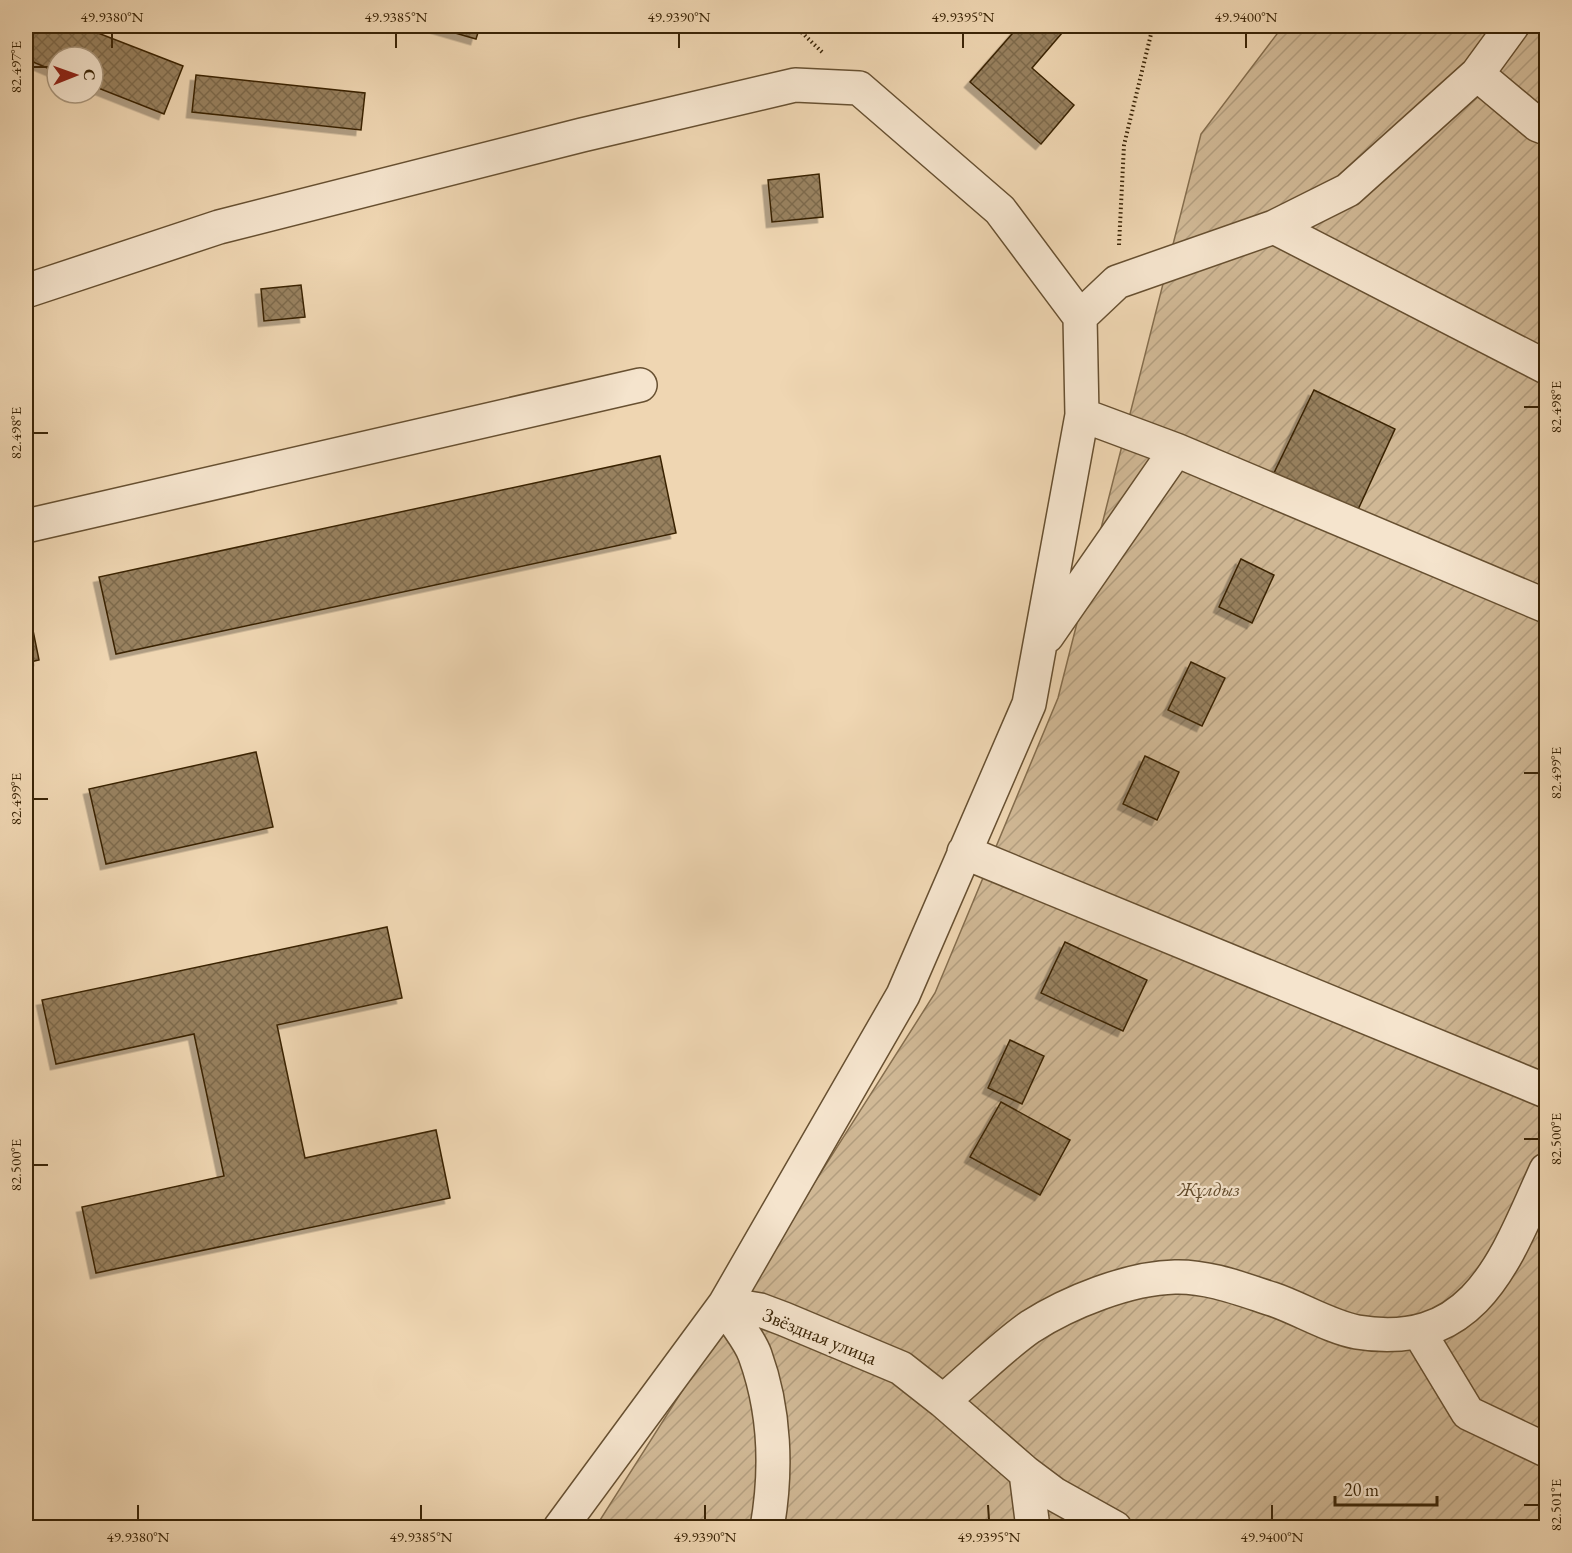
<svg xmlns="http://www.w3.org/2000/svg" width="1572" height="1553" viewBox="0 0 1572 1553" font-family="'EB Garamond',serif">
<defs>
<pattern id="garden-furrows" width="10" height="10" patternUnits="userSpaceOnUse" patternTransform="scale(1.5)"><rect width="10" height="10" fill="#d0b895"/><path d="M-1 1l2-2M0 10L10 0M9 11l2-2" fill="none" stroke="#b39e7f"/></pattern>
<pattern id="building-cross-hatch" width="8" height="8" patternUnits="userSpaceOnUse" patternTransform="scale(1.5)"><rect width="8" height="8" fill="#98815f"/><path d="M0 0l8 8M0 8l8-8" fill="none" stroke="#7d694c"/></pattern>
<filter id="shadow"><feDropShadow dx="-5.5" dy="5.5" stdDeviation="0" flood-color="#0004"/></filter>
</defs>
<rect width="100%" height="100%" fill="#efd6b2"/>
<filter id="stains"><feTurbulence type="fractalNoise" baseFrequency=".00333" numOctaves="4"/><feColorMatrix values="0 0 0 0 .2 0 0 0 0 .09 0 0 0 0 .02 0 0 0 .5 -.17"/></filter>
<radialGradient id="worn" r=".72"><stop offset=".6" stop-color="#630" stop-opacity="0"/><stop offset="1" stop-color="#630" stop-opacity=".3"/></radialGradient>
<!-- garden -->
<path fill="url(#garden-furrows)" stroke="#856e4e" stroke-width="1.5" d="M1283 26H1546V1527L595 1528 935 993 1058 698 1201 134Z"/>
<!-- building -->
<path fill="url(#building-cross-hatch)" stroke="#3a2406" stroke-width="1.5" filter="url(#shadow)" d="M26 26H80L183 66 164 114 93 86V57H57V72L26 59Z
M431 26H480L476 39Z
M1019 26H1068L1032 68 1074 105 1041 144 970 82Z
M196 75 365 93 361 130 192 112Z
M819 174 823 217 772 222 768 180Z
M301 285 305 317 264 321 261 289Z
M1314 390 1395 429 1356 514 1273 475Z
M660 456 676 533 116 654 99 577Z
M1241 559 1274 575 1252 623 1219 607Z
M26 596 39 660 26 663Z
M1191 662 1225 678 1202 726 1168 710Z
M256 752 273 827 106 864 89 789Z
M1145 756 1179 772 1157 820 1123 804Z
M387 927 402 998 277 1025 305 1158 436 1130 450 1198 96 1273 82 1207 224 1176 194 1034 56 1064 42 1000Z
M1065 942 1147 980 1123 1031 1041 993Z
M1010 1040 1044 1056 1022 1104 988 1088Z
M1001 1102 1070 1140 1040 1195 970 1157Z"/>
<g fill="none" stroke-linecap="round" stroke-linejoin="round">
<defs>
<path id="minor" d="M1477 74 1538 125 1546 128
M1274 227 1546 367
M26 291 219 227 582 135 795 85 859 88 1000 210 1080 317 1082 415 1029 704 903 995 725 1304 560 1528
M1080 317 1117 282 1274 227 1348 190 1477 74 1512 26
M1082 415 1176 450 1546 606
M26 526 640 385
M1047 636 1176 450
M964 852 1546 1091
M725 1304 760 1310 784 1319 901 1368 943 1401 1026 1473 1033 1528
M725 1304C733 1322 749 1338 755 1355 775 1410 777 1471 767 1528
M1419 1332 1468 1413 1546 1450
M943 1401C972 1377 1000 1348 1030 1327 1069 1302 1129 1278 1175 1277 1208 1276 1241 1289 1272 1299 1299 1308 1330 1327 1357 1332 1476 1352 1506 1258 1546 1170
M1026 1473 1054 1494 1115 1528"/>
</defs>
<!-- minor casing -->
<use href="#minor" stroke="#675031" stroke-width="36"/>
<!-- path -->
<path stroke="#3a2406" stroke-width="4" stroke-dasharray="1.5 3" stroke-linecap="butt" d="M795 26 822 52
M1119 245 1124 145 1153 26"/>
<!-- minor -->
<use href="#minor" stroke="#f5e4cd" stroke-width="33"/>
</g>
<!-- ticks -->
<path fill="none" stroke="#3a2406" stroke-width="2" d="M112 33V48M396 33V48M679 33V48M963 33V48M1246 33V48M33 67H48M1524 407H1539M33 433H48M1524 773H1539M33 799H48M1524 1139H1539M33 1165H48M138 1505V1520M421 1505V1520M705 1505V1520M988 1505 989 1520M1272 1505V1520M1524 1505H1539"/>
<g text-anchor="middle" stroke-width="4.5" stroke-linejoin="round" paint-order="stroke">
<!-- park labels -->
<g font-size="20" font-style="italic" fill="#60492a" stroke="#f5e4cd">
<text x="1209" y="1196">Жұлдыз</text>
</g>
<!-- street labels -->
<g font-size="20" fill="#3a2406" stroke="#f5e4cd">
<text transform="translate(820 1336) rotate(22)" y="7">Звёздная улица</text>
</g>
</g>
<!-- margin -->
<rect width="1572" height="1553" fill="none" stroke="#efd6b2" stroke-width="66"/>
<!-- north arrow -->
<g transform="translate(75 75) rotate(89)"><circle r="28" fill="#f5e4cd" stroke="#aa977d" stroke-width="1.5"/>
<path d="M0-4.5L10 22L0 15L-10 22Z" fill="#8f2418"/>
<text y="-9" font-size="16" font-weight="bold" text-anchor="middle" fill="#3a2406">С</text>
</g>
<!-- scale -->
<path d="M1335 1496v9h102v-9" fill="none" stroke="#3a2406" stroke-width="3"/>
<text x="1344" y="1496" font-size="18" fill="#3a2406" stroke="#f5e4cd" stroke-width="4.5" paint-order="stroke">20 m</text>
<rect x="33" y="33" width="1506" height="1487" fill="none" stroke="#3a2406" stroke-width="2"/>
<g font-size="15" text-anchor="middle" fill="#3a2406">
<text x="112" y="22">49.9380°N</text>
<text x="396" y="22">49.9385°N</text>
<text x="679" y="22">49.9390°N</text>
<text x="963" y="22">49.9395°N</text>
<text x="1246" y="22">49.9400°N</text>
<text transform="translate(16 67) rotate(-90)" y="5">82.497°E</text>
<text transform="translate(1556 407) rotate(-90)" y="5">82.498°E</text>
<text transform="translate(16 433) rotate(-90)" y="5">82.498°E</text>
<text transform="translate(1556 773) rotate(-90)" y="5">82.499°E</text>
<text transform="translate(16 799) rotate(-90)" y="5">82.499°E</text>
<text transform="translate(1556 1139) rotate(-90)" y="5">82.500°E</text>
<text transform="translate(16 1165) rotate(-90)" y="5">82.500°E</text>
<text transform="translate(1556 1505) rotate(-90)" y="5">82.501°E</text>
<text x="138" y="1542">49.9380°N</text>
<text x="421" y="1542">49.9385°N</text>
<text x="705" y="1542">49.9390°N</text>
<text x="989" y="1542">49.9395°N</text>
<text x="1272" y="1542">49.9400°N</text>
</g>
<rect width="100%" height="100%" filter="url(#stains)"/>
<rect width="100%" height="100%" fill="url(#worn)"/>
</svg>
